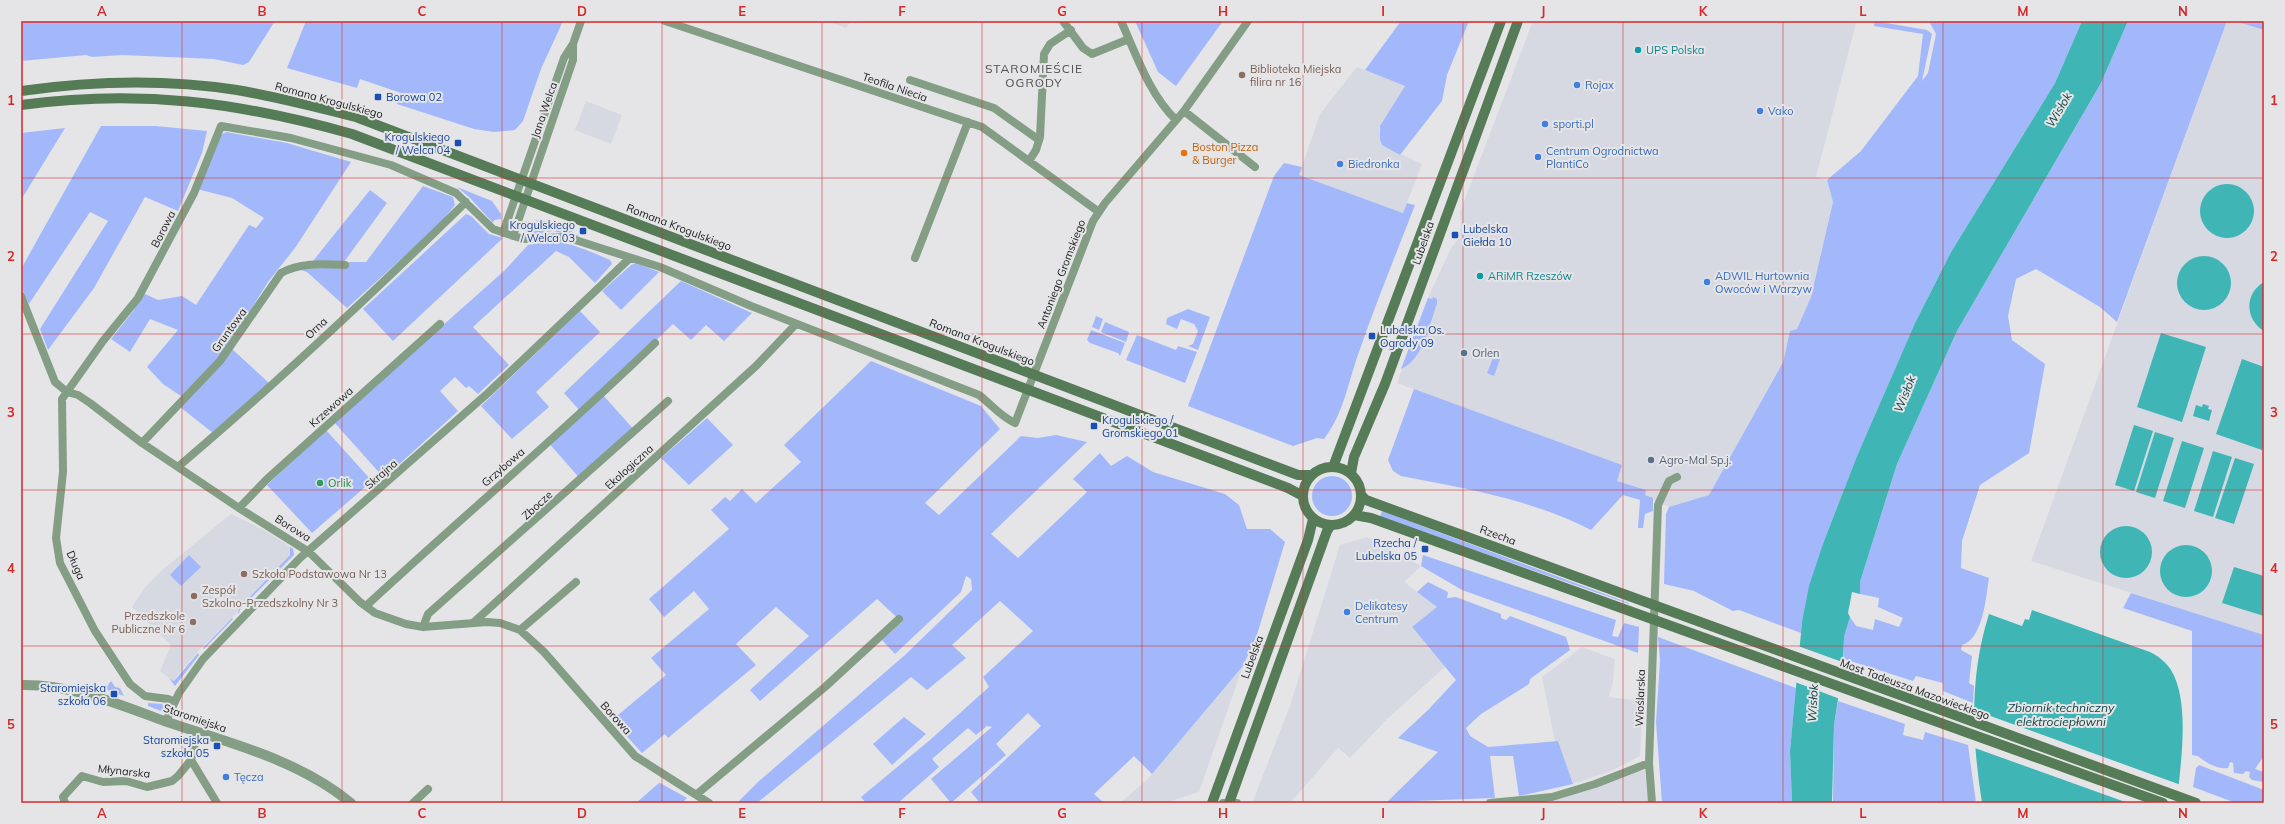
<svg xmlns="http://www.w3.org/2000/svg" width="2285" height="824" viewBox="0 0 2285 824" font-family="Mulish,sans-serif">
<rect width="100%" height="100%" fill="#e5e5e7"/>
<!-- built -->
<path fill="#d6d9e1" d="M827 21H851L846 28Z
M1533 21H1850L1856 23 1816 177 1827 180 1833 202 1811 297 1797 329 1790 331 1783 361 1709 495 1669 507 1644 495 1646 490 1617 481 1621 465 1397 383 1428 298 1451 248 1456 242 1461 228 1460 212Z
M2227 21H2234L2264 30V635L2031 561Z
M1357 67 1405 86 1380 126 1379 131 1382 145 1422 164 1403 213 1299 175 1320 114Z
M586 101 622 115 611 144 575 130Z
M231 514 264 530 290 547V555L239 607V611L199 650 173 681 160 671 171 645 132 607 146 586 161 571Z
M1367 537 1421 566 1404 582 1437 607 1412 628 1445 667 1387 719 1350 758 1338 748 1291 802 1253 801 1290 706 1340 545Z
M1582 647 1615 659 1613 682 1609 697 1643 701 1640 756 1611 771 1573 784 1558 742H1555L1542 677Z
M1243 666 1199 792 1165 803H1120L1148 779Z
M1636 771H1645L1648 803H1552V800L1595 788Z"/>
<!-- green -->
<path fill="#a2b8fb" d="M21 21H275L249 62 243 65 214 59 122 55 92 57 86 55 21 61Z
M306 21H563L541 69 523 121 515 130 494 132 474 129 397 104 401 93 360 79 357 88 287 68Z
M1135 21H1223L1176 86 1158 72Z
M1401 21H1469L1447 75 1442 101 1400 155 1382 145 1380 139V126L1405 86 1365 70Z
M1875 21 1927 30 1932 34 1922 81 1928 73 1936 34 1929 21H2082L2055 83 1951 252 1915 323 1857 456 1824 541 1802 622 1801 633 1739 610 1733 611 1694 591 1664 584 1666 514 1669 507 1709 495 1783 362 1790 331 1797 329 1811 297 1833 202 1827 180 1861 151 1918 76 1923 34 1874 26Z
M2128 21H2227L2117 322 2100 307 2036 269 2016 279 2008 316 2012 340 2045 364 2029 453 1980 485 1962 541 1961 568 1989 578C1986 597 1983 639 1962 645L1961 650 1972 656 1969 683 1974 686 1973 703 1943 691V683L1916 676 1913 681 1844 659V637L1850 617 1856 626 1873 630 1875 619 1899 627 1903 618 1878 607 1879 598 1860 594V582L1897 464 1957 331 2101 83Z
M2235 21H2264V30Z
M101 126H156L207 131 202 153 178 211 145 197 94 288 48 350 40 329 108 221 90 212 29 304 21 287V269Z
M65 128 21 200V133Z
M226 132 287 143 351 162 295 248 268 282 228 346 184 398 163 384 147 367 178 330 150 319 130 352 111 339 134 310 143 293 158 300 182 296 196 305 249 225 256 228 264 218 232 198 197 189 221 135Z
M1284 163 1302 167 1299 175 1403 213 1407 203 1415 205C1396 254 1376 303 1359 352 1348 382 1344 413 1324 439L1317 438 1293 446 1188 406 1274 176Z
M423 186 453 197 455 205 439 225 347 308 307 272 298 269 346 267 349 262H366Z
M457 187 492 201 501 214V219L494 220 493 223 469 197Z
M370 190 387 203 344 262 313 261Z
M466 214 471 216 489 234 503 238 393 341 363 309Z
M542 220 573 232 580 237 553 231 530 235V232L523 229 522 224 524 222Z
M554 241C573 244 592 252 610 260L612 264 595 283 569 257 556 251 473 327 509 365 478 394 469 386 466 388 455 377 440 391 458 411 384 478 334 422 504 271 528 245Z
M636 263 659 272 621 310 602 291 631 265Z
M681 281 752 313 724 341 706 325 691 340 673 324 627 368 603 395 636 432 582 481 547 441 580 411 564 393Z
M1433 297 1437 299V304C1429 325 1423 360 1401 369L1428 298 1432 299Z
M1188 309 1210 317 1198 350 1188 346 1193 344 1198 331 1194 324 1181 319 1177 329 1166 324 1167 318Z
M580 311 600 332 536 392 549 407 512 439 481 406Z
M1096 316 1103 319 1099 330 1092 327Z
M1105 322 1129 332 1126 342 1101 332Z
M1091 330 1125 343 1120 356 1118 353 1090 343 1087 340Z
M1137 335 1176 350 1178 346 1197 352 1185 383 1126 360Z
M232 349 269 383 213 433 180 407Z
M1496 350 1500 359 1494 376 1487 373Z
M871 361 981 406 1000 429 925 503 939 515 1021 436 1038 438 1056 435 1087 442 991 534 1018 558 1087 492 1073 479 1100 453 1111 466 1127 456 1153 472 1225 494 1239 505 1247 529H1270L1285 542 1256 638 1243 666 1152 774 1134 756 1094 794 1104 803H980L971 792 1041 726 1028 713 996 744 1006 755 951 803 931 779 992 727 987 726 976 735 968 728 932 759 939 767 898 803H866L861 797 930 740 989 687 983 677 1033 631 1000 601 952 645 966 658 927 690 911 677 757 803H737L758 782 905 655 972 590 971 579 966 576 961 592 895 654 882 640 902 622 877 599 760 701 750 690 809 636 776 607 736 644 756 665 668 738 665 734 642 753 612 720 666 675 651 658 709 609 694 591 664 617 649 599 729 529 711 510 725 497 730 501 742 489 756 503 801 462 784 445Z
M1414 389 1622 465 1617 481 1646 490 1645 495 1653 498V511L1645 514 1643 528H1638L1640 500 1623 495 1591 530C1533 500 1465 488 1401 476L1393 471 1388 460Z
M707 418 733 445 689 485 661 458Z
M326 430 372 481 312 533 267 485Z
M1312 496a20 20 0 1 1 40 0a20 20 0 1 1-40 0Z
M1382 511 1629 603V604L1380 517Z
M265 529 293 549 294 555 241 608 238 615 239 608 290 555V547Z
M189 555 201 567 181 586 170 575Z
M1423 555 1616 620 1612 636 1618 637 1624 623 1639 627 1638 653 1462 590 1421 566Z
M1428 582 1448 592 1447 598 1456 597 1501 614V618L1506 620 1510 616 1566 637 1570 650 1530 679 1529 684 1481 714 1466 728 1470 736 1488 747 1558 741 1573 784 1519 796 1513 756H1490L1495 798 1387 802 1438 752 1398 738 1428 710 1456 680 1412 627 1437 607 1417 592Z
M2131 593 2264 635V756L2255 769 2264 772V782L2252 780 2249 777 2250 772 2246 771 2243 774 2234 773 2233 763 2230 762 2228 768C2219 770 2204 762 2198 756L2192 755V631L2123 608Z
M232 618 233 619 204 649 203 648Z
M1658 637 1796 688 1790 751 1792 803H1662L1656 722 1660 661Z
M198 653 199 655 175 686 169 678 173 681 175 680Z
M111 681 115 687 120 688 124 696 105 689Z
M1838 701 1905 724 1903 735 1923 740 1925 732 1968 745 1976 803H1833L1834 725Z
M148 703 162 704 164 708 161 711 148 706Z
M904 717 926 734 892 765 873 744Z
M2199 765 2264 790V803H2236L2193 787 2196 768Z
M659 783H660L687 798 682 803H636Z"/>
<!-- water -->
<path fill="#40b5b5" d="M2082 21H2128L2101 83 1957 331 1897 464 1860 582V594L1852 592 1848 613 1850 617 1844 637 1843 666 1834 725 1832 803H1792L1790 751 1802 622 1809 586 1824 541 1857 456 1915 323 1951 252 2055 83Z
M2200 211a27 27 0 1 1 54 0a27 27 0 1 1-54 0Z
M2177 283a27 27 0 1 1 54 0a27 27 0 1 1-54 0Z
M2264 282V331C2245 319 2244 294 2264 282Z
M2161 333 2206 347 2182 422 2137 407Z
M2242 359 2264 367V444L2262 450 2216 434Z
M2203 404 2209 406 2208 409 2212 410 2209 421 2193 416 2196 405 2202 407Z
M2134 425 2153 431 2134 491 2115 485Z
M2155 432 2174 438 2155 498 2136 492Z
M2182 441 2204 448 2185 508 2163 501Z
M2213 451 2232 457 2213 517 2194 511Z
M2235 458 2254 464 2234 524 2215 518Z
M2100 552a26 26 0 1 1 52 0a26 26 0 1 1-52 0Z
M2160 571a26 26 0 1 1 52 0a26 26 0 1 1-52 0Z
M2234 567 2264 576V616L2222 603Z
M2032 610 2150 652C2158 656 2165 661 2171 670 2191 703 2180 766 2177 803H1982C1972 739 1969 677 1989 614L2022 626 2025 619 2029 620Z"/>
<!-- pier -->
<path fill="#e5e5e7" d="M1798 646 1845 663 1840 699 1795 682Z
M1971 709 2181 785 2179 803H2128L1972 747Z"/>
<g fill="none" stroke-linecap="round" stroke-linejoin="round">
<!-- minor -->
<path stroke="#849e85" stroke-width="8" d="M665 21 982 127 1099 212
M1063 21 1083 48 1092 54 1129 39
M1121 21C1136 54 1149 94 1176 120
M910 80 994 108 1039 140
M1184 111 1255 167
M1029 161 1036 150 1040 137 1044 54 1050 44 1071 30
M503 233 564 58 573 44 581 21
M513 236 573 60V44
M915 258 968 122
M21 296 55 382 67 392 78 395 90 403 142 443 239 508 309 552 360 602 375 613 406 624 423 627 487 622 500 623 520 630 544 652 635 756 709 803
M142 443 220 361 281 273C300 262 324 264 345 265
M179 466C278 382 373 293 466 202
M239 508 267 479 440 324
M366 606C461 518 561 434 655 343
M473 623 756 366 796 324
M423 627 428 614 668 401
M520 630 576 582
M175 702 168 699 145 696 130 684 95 631 60 563 56 538 63 472 62 399 103 341 138 298 194 193 221 126 291 138 391 165 456 193 493 229 523 239 566 237 660 267 751 306 979 395C992 405 1000 416 1015 423L1093 221 1105 203 1184 111 1248 21
M166 721 179 693 203 659 300 558 488 393 630 258
M191 760 217 803
M697 794 825 687 899 619
M65 803 63 797 82 776 103 782 126 781 147 787 172 781 178 776 191 760 198 732
M413 803 428 789
M1223 803H1237
M1490 803 1552 797 1595 784 1649 763
M1652 803 1649 763 1658 505 1669 481 1677 477"/>
<!-- tertiary -->
<path stroke="#849e85" stroke-width="10" d="M21 685C72 684 120 705 167 722 230 743 299 760 351 803"/>
<!-- secondary -->
<path stroke="#557b57" stroke-width="10" d="M21 91C91 81 166 79 237 90 277 97 316 107 356 117L1298 475H1311
M21 105C139 89 238 102 352 134L1288 488 1303 496
M1303 496a29 29 0 1 1 58 0a29 29 0 1 1-58 0Z
M1333 467 1501 21
M1351 473 1354 457 1385 384 1518 21
M1361 495 1366 500 2196 803
M1354 515 1371 518 2163 803
M1212 803 1308 540 1313 519
M1229 803 1327 531 1331 525"/>
</g>
<!-- grid -->
<path fill="none" stroke="#d62828" stroke-width="1" stroke-opacity="0.55" d="M182 21V803M342 21V803M502 21V803M662 21V803M822 21V803M982 21V803M1142 21V803M1303 21V803M1463 21V803M1623 21V803M1783 21V803M1943 21V803M2103 21V803M21 178H2264M21 334H2264M21 490H2264M21 646H2264"/>
<!-- markers -->
<g fill="#0f9aa8" stroke="#e5e5e7" stroke-width="1.5">
<circle cx="1638" cy="50" r="4"/>
<circle cx="1480" cy="276" r="4"/>
</g>
<g fill="#8d6e63" stroke="#e5e5e7" stroke-width="1.5">
<circle cx="1242" cy="75" r="4"/>
<circle cx="244" cy="574" r="4"/>
<circle cx="194" cy="596" r="4"/>
<circle cx="193" cy="622" r="4"/>
</g>
<g fill="#3f7fe0" stroke="#e5e5e7" stroke-width="1.5">
<circle cx="1577" cy="85" r="4"/>
<circle cx="1760" cy="111" r="4"/>
<circle cx="1545" cy="124" r="4"/>
<circle cx="1538" cy="157" r="4"/>
<circle cx="1340" cy="164" r="4"/>
<circle cx="1707" cy="282" r="4"/>
<circle cx="1347" cy="612" r="4"/>
<circle cx="226" cy="777" r="4"/>
</g>
<g fill="#1a4fb4" stroke="#e5e5e7" stroke-width="1.5">
<rect x="374" y="93" width="8" height="8" rx="2"/>
<rect x="454" y="139" width="8" height="8" rx="2"/>
<rect x="579" y="227" width="8" height="8" rx="2"/>
<rect x="1451" y="231" width="8" height="8" rx="2"/>
<rect x="1368" y="332" width="8" height="8" rx="2"/>
<rect x="1090" y="422" width="8" height="8" rx="2"/>
<rect x="1421" y="545" width="8" height="8" rx="2"/>
<rect x="110" y="690" width="8" height="8" rx="2"/>
<rect x="213" y="742" width="8" height="8" rx="2"/>
</g>
<circle fill="#e8710a" stroke="#e5e5e7" stroke-width="1.5" cx="1184" cy="153" r="4"/>
<g fill="#5c6f8a" stroke="#e5e5e7" stroke-width="1.5">
<circle cx="1464" cy="353" r="4"/>
<circle cx="1651" cy="460" r="4"/>
</g>
<circle fill="#2e9e5b" stroke="#e5e5e7" stroke-width="1.5" cx="320" cy="483" r="4"/>
<g text-anchor="middle" stroke-width="4" stroke-linejoin="round" paint-order="stroke">
<!-- culture labels -->
<g font-size="11" fill="#0d838f" stroke="#e5e5e7" text-anchor="start">
<text x="1646" y="54">UPS Polska</text>
<text x="1488" y="280">ARiMR Rzeszów</text>
</g>
<!-- education labels -->
<g font-size="11" fill="#785e54" stroke="#e5e5e7" text-anchor="start">
<text x="1250" y="73">Biblioteka Miejska<tspan x="1250" dy="13">filira nr 16</tspan></text>
<text x="252" y="578">Szkoła Podstawowa Nr 13</text>
<text x="202" y="594">Zespół<tspan x="202" dy="13">Szkolno-Przedszkolny Nr 3</tspan></text>
<text x="185" y="620" text-anchor="end">Przedszkole<tspan x="185" dy="13">Publiczne Nr 6</tspan></text>
</g>
<!-- shop labels -->
<g font-size="11" fill="#366cbe" stroke="#e5e5e7" text-anchor="start">
<text x="1585" y="89">Rojax</text>
<text x="1768" y="115">Vako</text>
<text x="1553" y="128">sporti.pl</text>
<text x="1546" y="155">Centrum Ogrodnictwa<tspan x="1546" dy="13">PlantiCo</tspan></text>
<text x="1348" y="168">Biedronka</text>
<text x="1715" y="280">ADWIL Hurtownia<tspan x="1715" dy="13">Owoców i Warzyw</tspan></text>
<text x="1355" y="610">Delikatesy<tspan x="1355" dy="13">Centrum</tspan></text>
<text x="234" y="781">Tęcza</text>
</g>
<!-- street labels -->
<g font-size="11" fill="#222323" stroke="#e5e5e7">
<text transform="translate(895 87) rotate(19)" y="4">Teofila Niecia</text>
<text transform="translate(329 100) rotate(15)" y="4">Romana Krogulskiego</text>
<text transform="translate(544 110) rotate(-71)" y="4">Jana Welca</text>
<text transform="translate(679 227) rotate(21)" y="4">Romana Krogulskiego</text>
<text transform="translate(163 229) rotate(-63)" y="4">Borowa</text>
<text transform="translate(1423 243) rotate(-71)" y="4">Lubelska</text>
<text transform="translate(1061 274) rotate(-69)" y="4">Antoniego Gromskiego</text>
<text transform="translate(316 328) rotate(-43)" y="4">Orna</text>
<text transform="translate(229 330) rotate(-54)" y="4">Gruntowa</text>
<text transform="translate(982 342) rotate(21)" y="4">Romana Krogulskiego</text>
<text transform="translate(331 407) rotate(-42)" y="4">Krzewowa</text>
<text transform="translate(503 467) rotate(-41)" y="4">Grzybowa</text>
<text transform="translate(629 467) rotate(-42)" y="4">Ekologiczna</text>
<text transform="translate(381 474) rotate(-41)" y="4">Skrajna</text>
<text transform="translate(537 505) rotate(-42)" y="4">Zbocze</text>
<text transform="translate(293 528) rotate(32)" y="4">Borowa</text>
<text transform="translate(1498 535) rotate(20)" y="4">Rzecha</text>
<text transform="translate(76 565) rotate(66)" y="4">Długa</text>
<text transform="translate(1252 657) rotate(-70)" y="4">Lubelska</text>
<text transform="translate(1915 689) rotate(20)" y="4">Most Tadeusza Mazowieckiego</text>
<text transform="translate(1640 698) rotate(-88)" y="4">Wioślarska</text>
<text transform="translate(195 718) rotate(19)" y="4">Staromiejska</text>
<text transform="translate(616 718) rotate(48)" y="4">Borowa</text>
<text transform="translate(124 771) rotate(6)" y="4">Młynarska</text>
</g>
<!-- transit labels -->
<g font-size="11" fill="#164399" stroke="#e5e5e7" text-anchor="end">
<text x="386" y="101" text-anchor="start">Borowa 02</text>
<text x="450" y="141">Krogulskiego<tspan x="450" dy="13">/ Welca 04</tspan></text>
<text x="575" y="229">Krogulskiego<tspan x="575" dy="13">/ Welca 03</tspan></text>
<text x="1463" y="233" text-anchor="start">Lubelska<tspan x="1463" dy="13">Giełda 10</tspan></text>
<text x="1380" y="334" text-anchor="start">Lubelska Os.<tspan x="1380" dy="13">Ogrody 09</tspan></text>
<text x="1102" y="424" text-anchor="start">Krogulskiego /<tspan x="1102" dy="13">Gromskiego 01</tspan></text>
<text x="1417" y="547">Rzecha /<tspan x="1417" dy="13">Lubelska 05</tspan></text>
<text x="106" y="692">Staromiejska<tspan x="106" dy="13">szkoła 06</tspan></text>
<text x="209" y="744">Staromiejska<tspan x="209" dy="13">szkoła 05</tspan></text>
</g>
<!-- food labels -->
<g font-size="11" fill="#c56008" stroke="#e5e5e7" text-anchor="start">
<text x="1192" y="151">Boston Pizza<tspan x="1192" dy="13">&amp; Burger</tspan></text>
</g>
<!-- service labels -->
<g font-size="11" fill="#4e5e75" stroke="#e5e5e7" text-anchor="start">
<text x="1472" y="357">Orlen</text>
<text x="1659" y="464">Agro-Mal Sp.j.</text>
</g>
<!-- leisure labels -->
<g font-size="11" fill="#27864d" stroke="#e5e5e7" text-anchor="start">
<text x="328" y="487">Orlik</text>
</g>
<!-- neighbourhood labels -->
<g font-size="12" letter-spacing="1" fill="#4f4f50" stroke="#e5e5e7">
<text x="1034" y="73">STAROMIEŚCIE<tspan x="1034" dy="14">OGRODY</tspan></text>
</g>
<!-- water labels -->
<g font-size="12" font-style="italic" fill="#114545" stroke="#e5e5e7">
<text transform="translate(2059 110) rotate(-59)" y="4">Wisłok</text>
<text transform="translate(1905 394) rotate(-68)" y="4">Wisłok</text>
<text transform="translate(1813 703) rotate(-87)" y="4">Wisłok</text>
<text x="2061" y="712">Zbiornik techniczny<tspan x="2061" dy="14">elektrociepłowni</tspan></text>
</g>
</g>
<!-- border -->
<rect width="2285" height="824" fill="none" stroke="#e5e5e7" stroke-width="44"/>
<rect x="22" y="22" width="2241" height="780" fill="none" stroke="#d62828" stroke-width="1.5"/>
<g font-size="13" text-anchor="middle" font-weight="bold" fill="#d62828">
<text x="102" y="16">A</text>
<text x="262" y="16">B</text>
<text x="422" y="16">C</text>
<text x="582" y="16">D</text>
<text x="742" y="16">E</text>
<text x="902" y="16">F</text>
<text x="1062" y="16">G</text>
<text x="1223" y="16">H</text>
<text x="1383" y="16">I</text>
<text x="1543" y="16">J</text>
<text x="1703" y="16">K</text>
<text x="1863" y="16">L</text>
<text x="2023" y="16">M</text>
<text x="2183" y="16">N</text>
<text x="11" y="105">1</text>
<text x="2274" y="105">1</text>
<text x="11" y="261">2</text>
<text x="2274" y="261">2</text>
<text x="11" y="417">3</text>
<text x="2274" y="417">3</text>
<text x="11" y="573">4</text>
<text x="2274" y="573">4</text>
<text x="11" y="729">5</text>
<text x="2274" y="729">5</text>
<text x="102" y="818">A</text>
<text x="262" y="818">B</text>
<text x="422" y="818">C</text>
<text x="582" y="818">D</text>
<text x="742" y="818">E</text>
<text x="902" y="818">F</text>
<text x="1062" y="818">G</text>
<text x="1223" y="818">H</text>
<text x="1383" y="818">I</text>
<text x="1543" y="818">J</text>
<text x="1703" y="818">K</text>
<text x="1863" y="818">L</text>
<text x="2023" y="818">M</text>
<text x="2183" y="818">N</text>
</g>
</svg>
